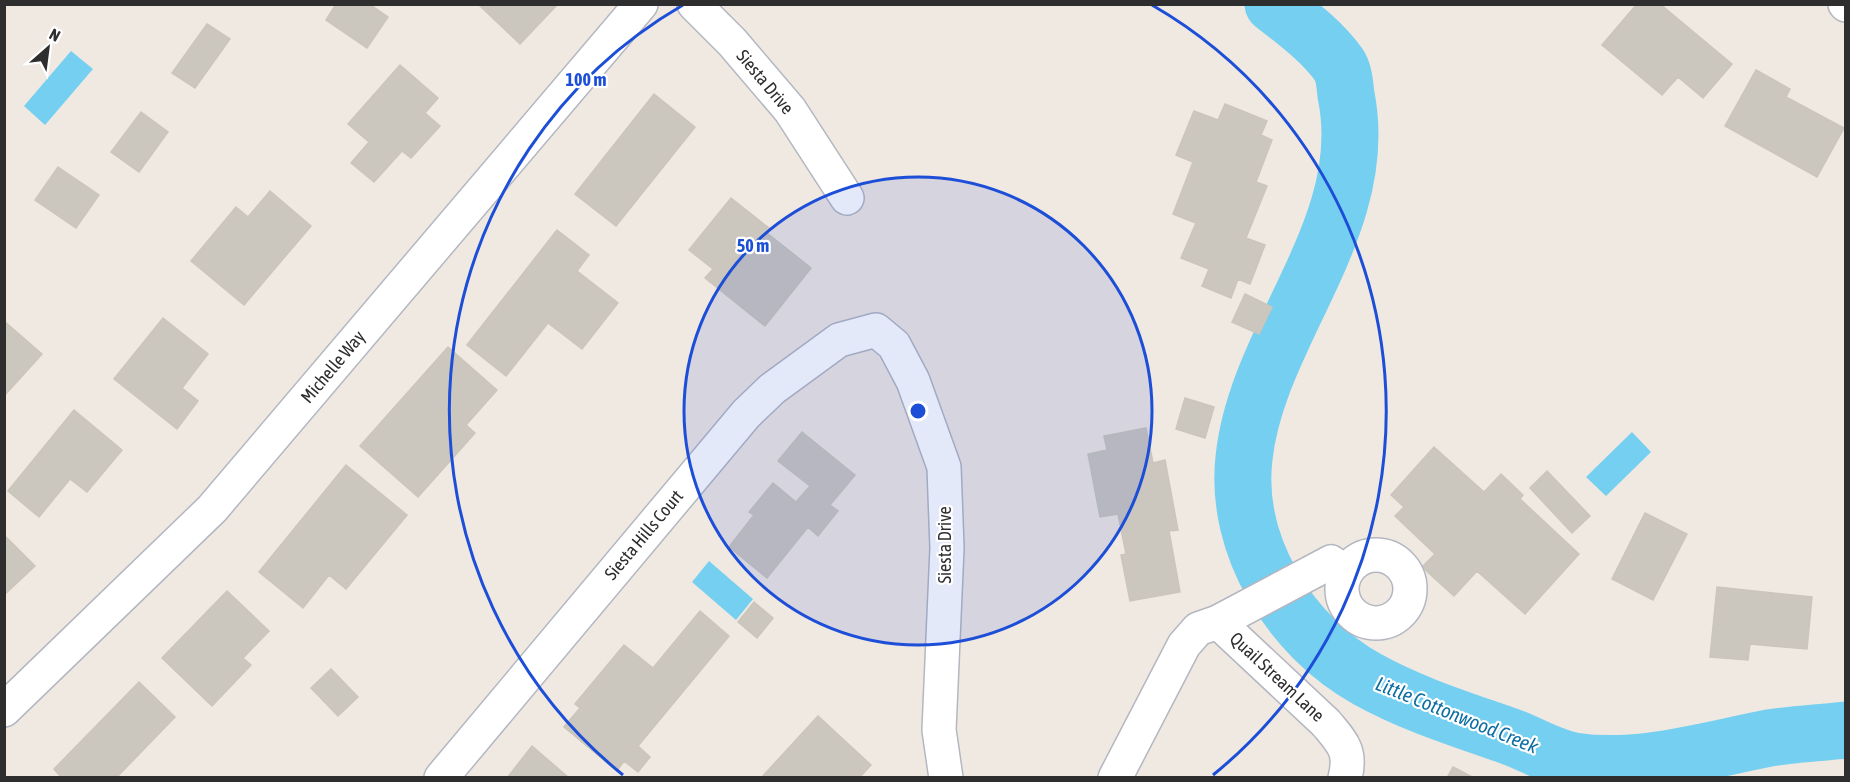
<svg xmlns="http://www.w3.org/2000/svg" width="1850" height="782" viewBox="0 0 1850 782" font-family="'Asap Condensed',sans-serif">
<rect width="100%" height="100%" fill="#efe9e1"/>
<!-- water -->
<path fill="#75cff0" d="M71 51 93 69 45 125 24 106Z
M1632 432 1651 452 1606 496 1586 477Z
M709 561 753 599 736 620 692 582Z"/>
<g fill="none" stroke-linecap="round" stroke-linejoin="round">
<!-- river -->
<path stroke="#75cff0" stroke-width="57" d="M1273 4C1296 22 1322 41 1339 65 1344 72 1345 86 1346 95 1373 226 1257 334 1244 458 1234 546 1290 636 1367 679 1410 703 1457 718 1503 734 1526 741 1550 757 1574 761 1639 771 1707 750 1769 738 1794 734 1820 733 1846 730"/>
</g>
<!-- building -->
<path fill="#cbc7bf" stroke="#cbc5ba" stroke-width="1.5" d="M336 4H369L388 17 367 48 326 20Z
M478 4H556L557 5 520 44Z
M1637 4H1660L1732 64 1703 98 1678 77 1662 95 1602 45Z
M207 24 230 39 195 88 172 73Z
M400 65 438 98 425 113 440 126 411 158 402 151 374 182 351 163 369 142 348 124Z
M1756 70 1790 89 1786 97 1844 128 1817 177 1725 126Z
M654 94 695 127 616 226 575 194Z
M1225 104 1267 121 1261 135 1272 140 1256 182 1267 186 1246 238 1265 245 1250 284 1238 279 1231 298 1202 286 1209 269 1181 258 1196 223 1173 214 1193 162 1176 155 1194 111 1218 120Z
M141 112 168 132 139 172 111 152Z
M58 167 99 195 76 228 35 200Z
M270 191 311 226 244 305 191 261 236 207 248 217Z
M731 198 770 229 767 233 811 268 765 326 705 278 713 269 689 250Z
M557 230 589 255 577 271 618 303 582 349 548 323 506 376 467 345Z
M1245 294 1272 307 1259 334 1232 322Z
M163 318 208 354 182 388 198 401 177 429 114 379Z
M4 321 42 354 4 396Z
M448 347 497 390 466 425 475 433 418 497 360 446Z
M1185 398 1214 407 1205 438 1176 429Z
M74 410 122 450 87 492 70 479 39 517 8 491Z
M1146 428 1153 463 1165 460 1178 530 1169 531 1180 592 1130 601 1121 555 1126 554 1118 514 1100 517 1088 454 1107 450 1104 436Z
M802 432 855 475 830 505 838 511 818 536 808 527 767 578 729 547 754 515 749 512 773 483 796 502 810 486 778 461Z
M1434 447 1484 492 1501 474 1523 495 1520 499 1579 554 1525 614 1477 571 1454 596 1422 567 1435 554 1395 516 1404 507 1391 495Z
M346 465 407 515 346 589 329 575 303 608 259 572Z
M1547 471 1590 516 1572 533 1530 488Z
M1645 513 1687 534 1653 600 1612 579Z
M4 535 35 566 4 595Z
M1717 587 1812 597 1807 649 1750 644 1748 660 1710 657Z
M227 591 269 631 243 658 251 665 212 706 162 658Z
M754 602 773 618 757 638 738 622Z
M700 611 729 636 638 746 650 757 638 772 624 761 617 771 564 727 580 708 575 704 624 645 653 668Z
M331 669 358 697 338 716 311 688Z
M139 682 175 717 116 778H62L54 769Z
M818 716 871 765 859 778H761Z
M532 746 569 778H507Z
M1453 767 1474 778H1447Z"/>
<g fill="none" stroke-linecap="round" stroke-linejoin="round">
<defs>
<path id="minor" d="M694 4 732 42 790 110 847 198
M1845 4 1846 5
M1342 589a34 34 0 1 1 68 0a34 34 0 1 1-68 0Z
M1218 622 1331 562 1346 573
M4 710 212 509 641 4
M441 778 746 414 772 389 839 340 876 330 894 345 913 381 944 467 947 548 939 730 946 778
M1115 778 1184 645 1198 629 1218 622 1326 723C1342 742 1352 751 1345 778"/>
</defs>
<!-- minor casing -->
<use href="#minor" stroke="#b4b7c1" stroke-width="36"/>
<!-- minor -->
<use href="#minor" stroke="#fff" stroke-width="33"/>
</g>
<!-- distance rings -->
<circle cx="918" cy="411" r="234" fill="#1d4ed8" fill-opacity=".12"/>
<g fill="none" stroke="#1d4ed8" stroke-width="3">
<circle cx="918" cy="411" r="234"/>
<path d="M623 775A469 469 0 0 1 683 5M1152 5A469 469 0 0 1 1213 775"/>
</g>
<g text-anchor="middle" stroke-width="4.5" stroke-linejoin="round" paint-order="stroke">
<!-- street labels -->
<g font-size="18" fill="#2e2e2e" stroke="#fff">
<text transform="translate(765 82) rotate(50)" y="6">Siesta Drive</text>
<text transform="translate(333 367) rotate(-50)" y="6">Michelle Way</text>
<text transform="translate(644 535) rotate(-50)" y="6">Siesta Hills Court</text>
<text transform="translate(945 545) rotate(-90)" y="6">Siesta Drive</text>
<text transform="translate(1277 677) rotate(43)" y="6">Quail Stream Lane</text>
</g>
<!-- water labels -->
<g font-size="20" font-style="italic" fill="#0d6fa3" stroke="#fff">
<text transform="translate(1457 715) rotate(22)" y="7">Little Cottonwood Creek</text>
</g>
</g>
<circle cx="918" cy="411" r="9" fill="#1d4ed8" stroke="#fff" stroke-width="3"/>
<g font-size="18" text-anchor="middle" font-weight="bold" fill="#1d4ed8" stroke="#fff" stroke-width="4.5" stroke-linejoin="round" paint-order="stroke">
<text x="586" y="86">100 m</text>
<text x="753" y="252">50 m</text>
</g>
<!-- border -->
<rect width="1850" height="782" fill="none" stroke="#2e2e2e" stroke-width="12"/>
<!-- north arrow -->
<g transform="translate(48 48) rotate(28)" stroke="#ffffff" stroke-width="4.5" paint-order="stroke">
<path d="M0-4.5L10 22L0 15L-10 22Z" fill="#2e2e2e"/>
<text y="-9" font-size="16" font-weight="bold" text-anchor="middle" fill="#2e2e2e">N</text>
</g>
</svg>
